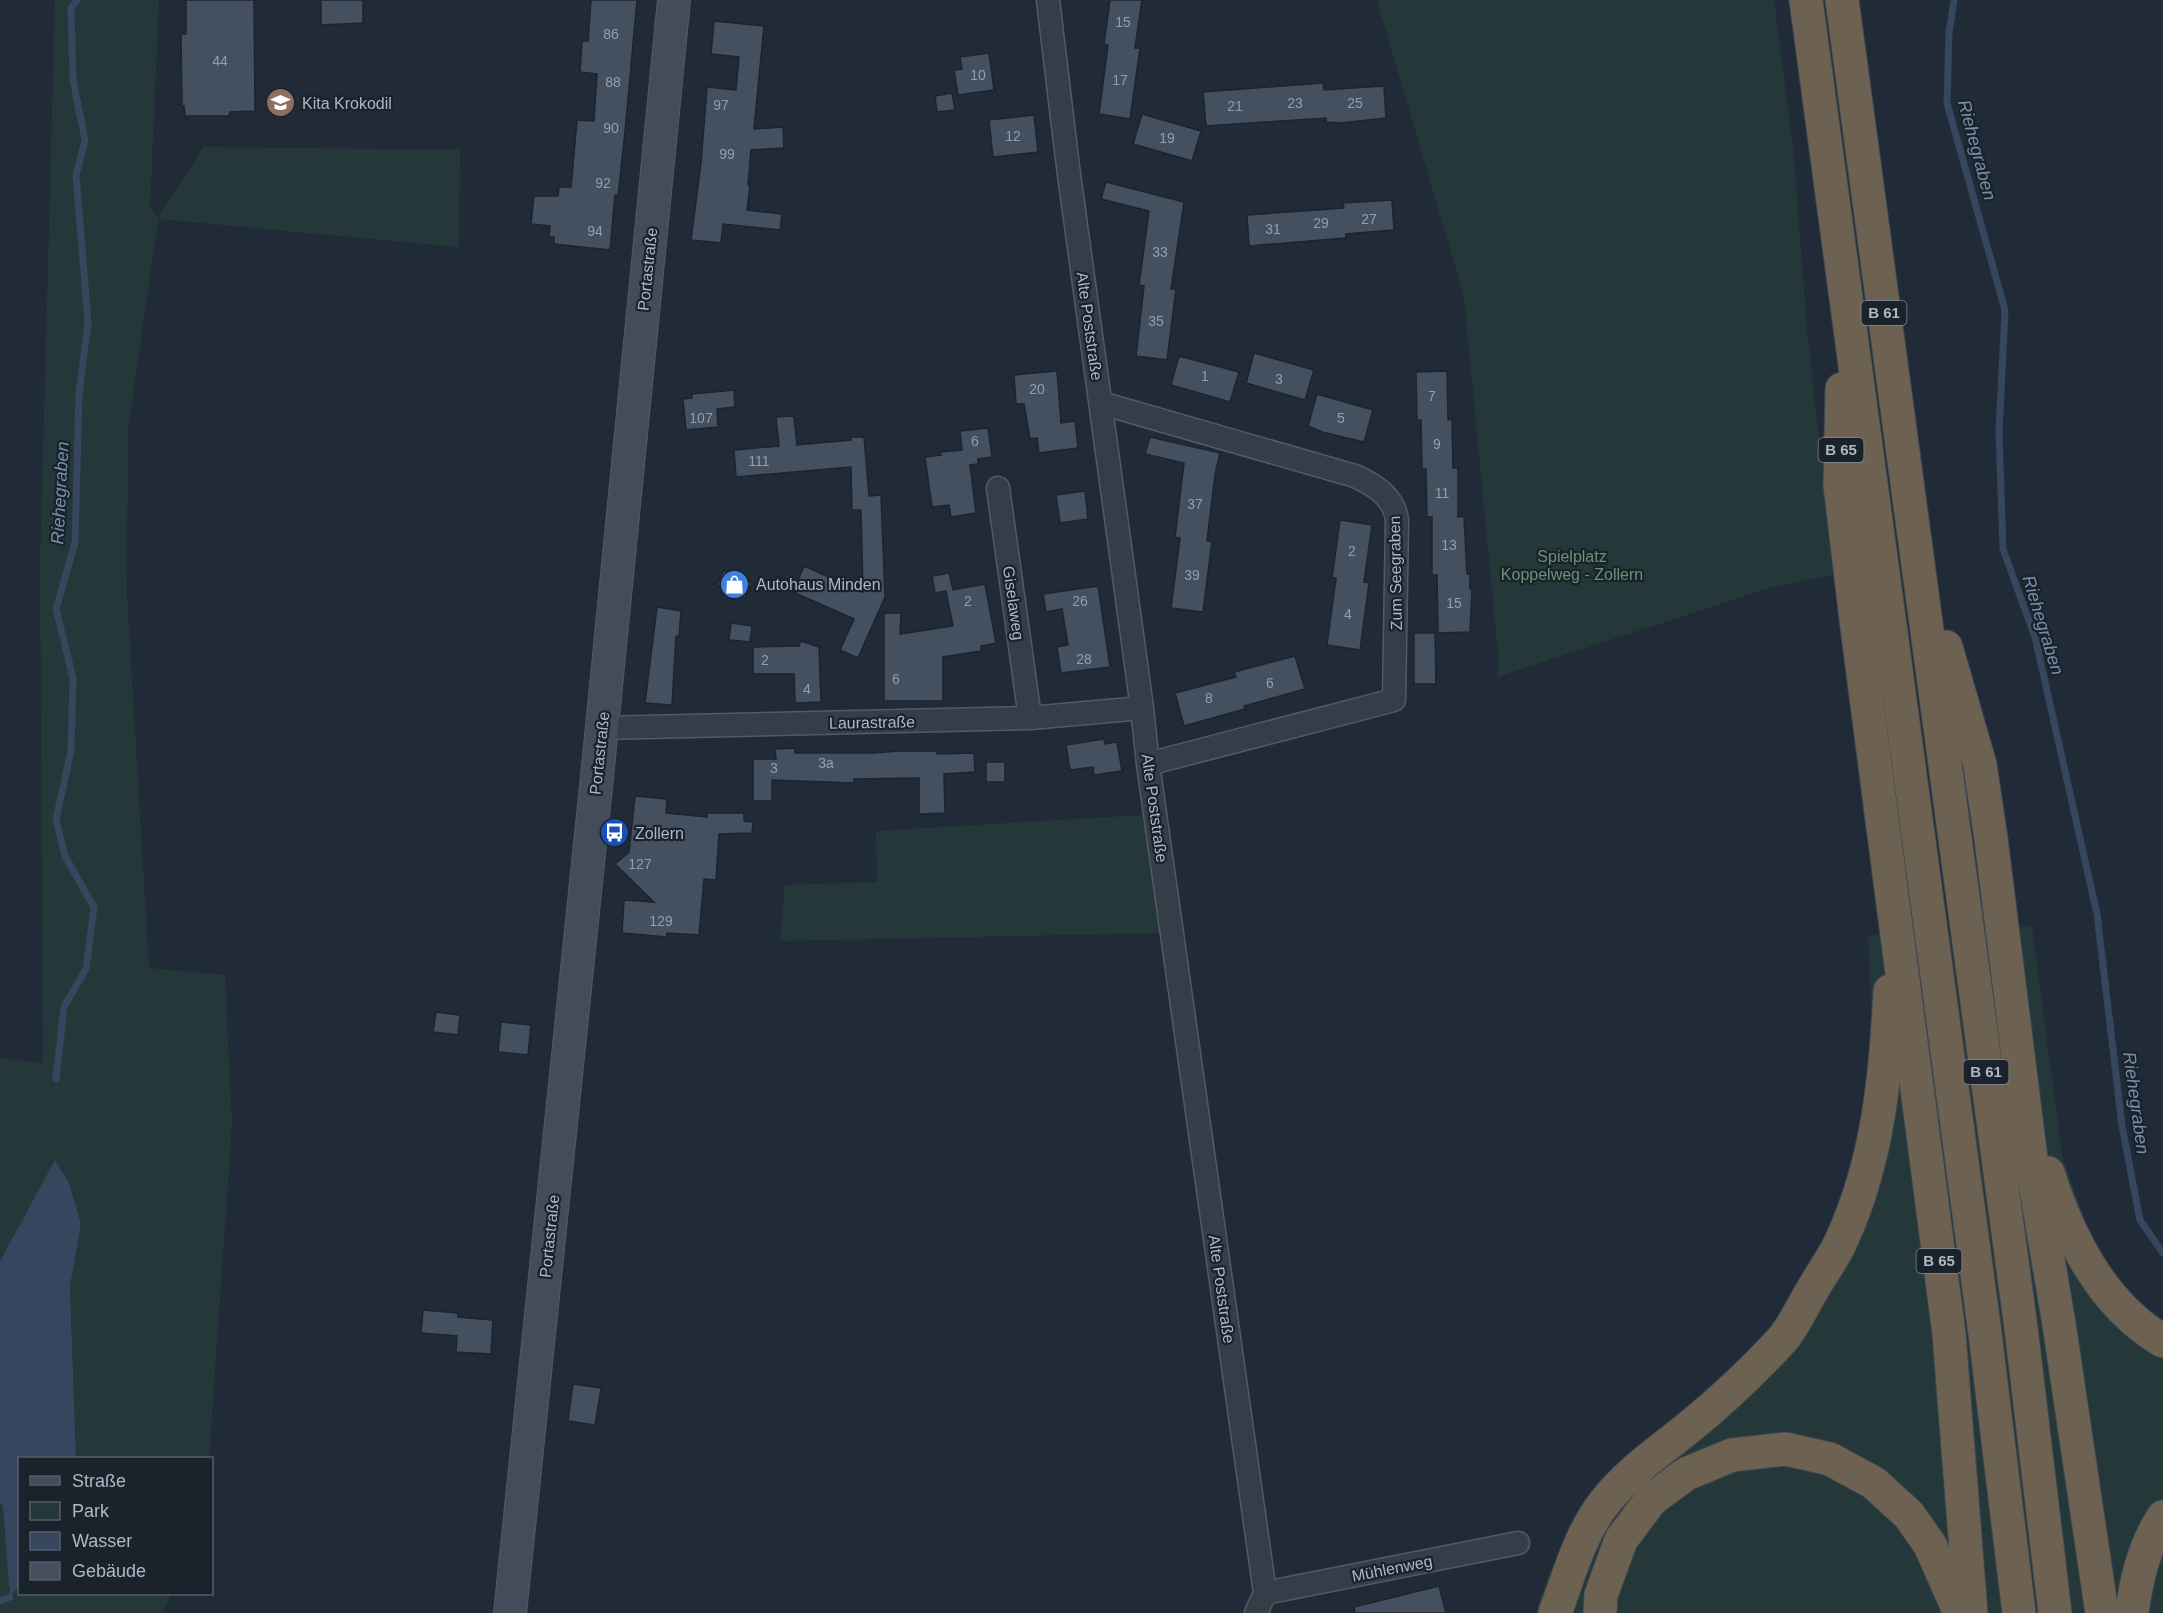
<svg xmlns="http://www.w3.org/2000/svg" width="2163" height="1613" viewBox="0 0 2163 1613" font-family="Arial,sans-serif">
<rect width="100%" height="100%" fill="#212b37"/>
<!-- green -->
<path fill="#243839" d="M55 0H159L150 208 158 218 203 147 460 150 459 247 158 219 128 430 127 595 149 968 225 975 232 1124 209 1458H76L70 1286 81 1224 55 1161 0 1261V1058L43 1063 40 566Z
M1377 0H1774L1794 157 1807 330 1834 575 1772 587 1497 677 1499 664 1464 297Z
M1142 815 1163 933 780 941 785 885 877 882 876 831Z
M2032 926 2062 1155 2090 1235 2125 1291 2163 1322V1613H1536L1545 1583 1576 1514 1622 1459 1734 1369 1783 1310 1827 1240 1849 1187 1873 1053 1868 935Z
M0 1502 3 1507 11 1596 19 1586 20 1594H171L163 1613H0Z"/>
<!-- water -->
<path fill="#36465e" d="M55 1160 69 1183 81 1224 70 1286 76 1458H20L19 1586 10 1597 3 1507 0 1502V1261Z"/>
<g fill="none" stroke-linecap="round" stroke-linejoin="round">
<!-- stream -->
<path stroke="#36465e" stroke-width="7" d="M1954 0 1949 33 1947 103 2005 310 1999 432 2003 549 2035 637 2097 914 2122 1126 2140 1220 2163 1253
M56 1079 64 1007 86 969 94 907 65 856 56 819 71 751 73 678 56 609 75 543 79 394 88 322 76 175 85 140 73 80 71 8 77 0
M0 1601 10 1597"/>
</g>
<!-- building -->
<path fill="#44505f" stroke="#1c242e" stroke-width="1.5" d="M186 0H254L255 111 230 112 229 116H185L184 106H182L181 34H186Z
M321 0H363V23L321 25Z
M591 0H637L625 132 618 196 615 195 610 250 554 244V237H549L550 226 531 224 534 196H558L559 187H571L577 120 594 121 597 74 580 72 582 41H588Z
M1110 0H1142L1135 48H1140L1130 119 1099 114 1108 45 1104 44Z
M714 21 764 26 754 129 783 127 784 148 751 150 748 185H750L747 210 782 214 780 230 723 224 721 243 691 240 701 163 707 87 736 90 739 57 711 54Z
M989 53 994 90 958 95 954 70 962 69 960 57Z
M1323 83 1324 90 1384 86 1386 118 1341 123 1326 122V118L1206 126 1203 92Z
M952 93 955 110 937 112 935 96Z
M1142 114 1201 131 1192 161 1133 144Z
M1034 115 1038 152 993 157 989 120Z
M1106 182 1184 202 1171 289H1176L1167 360 1136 356 1144 286 1139 285 1149 211 1101 199Z
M1392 200 1394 230 1346 234V238L1249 246 1247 215 1344 208 1343 203Z
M1254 353 1314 370 1305 400 1246 383Z
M1179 356 1239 372 1230 402 1171 385Z
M1057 371 1061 423 1075 421 1078 448 1039 453 1037 438 1030 439 1024 404H1016L1014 375Z
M1447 371 1448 420 1452 419 1453 468H1458V517L1464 516 1467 574H1470V589H1472L1470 632 1438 633 1437 575H1432V517H1427L1426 469H1422L1421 420H1417L1416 372Z
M734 390 735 407 717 409 718 427 686 430 683 399 692 398V394Z
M1317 394 1373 410 1364 442 1322 432 1308 426Z
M794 416 797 445 851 440V437H864L869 496 881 495 885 597 858 658 840 650 854 619 793 592 804 566 863 592 861 510H852L851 467 736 477 734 450 779 446 776 417Z
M988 428 992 457 978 459V464L970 465 976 513 951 517 949 505 932 507 925 457 941 455 940 452 962 450 960 431Z
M1150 437 1220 453 1215 475 1207 541H1212L1203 612 1171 608 1180 538 1175 537 1184 463 1145 454Z
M1085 491 1088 519 1060 523 1056 495Z
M1340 520 1372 525 1364 582 1369 583 1360 650 1327 645 1336 578H1332Z
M724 570 752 583 745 598 717 585Z
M949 573 953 590 985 584 996 643 981 646V651L943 657V701H884V613H901L900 634 953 626 946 591 935 593 932 576Z
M1098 586 1110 667 1061 673 1057 647 1068 645 1062 609 1046 612 1043 594Z
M657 607 681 611 679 637 676 636 672 705 645 703Z
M731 623 752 626 750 642 729 640Z
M1414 633H1435L1436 684H1414Z
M801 641 819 647 821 702 795 703 794 674H753V647L799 646Z
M1295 656 1305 689 1244 706 1245 709 1184 726 1175 693 1236 677 1234 672Z
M1104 739 1105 744 1117 742 1122 771 1094 775 1093 767 1070 770 1066 745Z
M795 748V753H872L899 751H937V754L974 753 975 772 944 774 945 813 919 814V778L854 779V783L772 780V801H753V759H776L775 749Z
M986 762H1005V782H986Z
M635 796 667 799 666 813 707 817V813H744V821L753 822 752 833 719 834 716 880 704 879 699 935 667 933V937L622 933 624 900 654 902 615 864 629 852Z
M436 1012 460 1015 458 1035 433 1032Z
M501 1022 531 1025 528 1055 498 1052Z
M423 1310 458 1313V1317L493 1320 491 1354 456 1352 457 1336 421 1333Z
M573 1384 601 1388 595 1425 568 1421Z
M1439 1586 1446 1613H1355L1354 1607Z"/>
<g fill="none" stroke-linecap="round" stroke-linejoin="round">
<defs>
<path id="street" d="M1048 0 1068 167 1142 708 1148 764 1265 1593 1256 1613
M1101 403 1355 476C1375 485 1394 497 1397 520L1394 700 1148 764
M998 488 1030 718
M602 728 1030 718 1142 708
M1265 1593 1518 1543"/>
<path id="secondary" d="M510 1613 597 777 674 0"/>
<path id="highway" d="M1806 0 1985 1333 2019 1613
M1842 0 2021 1328 2055 1613
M1842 389 1840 485 1857 627 1949 1334 1971 1613
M1946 647 1980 765 1991 839 2031 1159 2059 1324 2102 1613
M2048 1173C2069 1238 2102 1305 2163 1341
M1555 1613C1569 1576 1580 1533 1605 1502 1630 1470 1663 1449 1693 1424 1725 1398 1754 1370 1782 1340 1794 1326 1803 1305 1813 1289 1822 1273 1835 1256 1842 1239 1878 1161 1886 1075 1890 991
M1600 1613 1601 1595 1621 1540 1651 1500 1686 1474 1732 1455 1786 1449 1830 1459 1874 1483 1909 1515 1930 1545 1960 1613
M2132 1613C2136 1579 2144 1546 2163 1517"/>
</defs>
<!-- street casing -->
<use href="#street" stroke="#525a65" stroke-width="25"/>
<!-- secondary casing -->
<use href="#secondary" stroke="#525a65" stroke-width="34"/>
<!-- highway casing -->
<use href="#highway" stroke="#3f4752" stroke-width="35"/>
<!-- street -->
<use href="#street" stroke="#353d48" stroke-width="22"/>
<!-- secondary -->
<use href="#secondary" stroke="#434c5a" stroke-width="32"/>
<!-- highway -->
<use href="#highway" stroke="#6d6252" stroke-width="33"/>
</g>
<!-- icons -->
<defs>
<symbol id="school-disc" viewBox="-11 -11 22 22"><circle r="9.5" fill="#8d6e63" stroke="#1a222c"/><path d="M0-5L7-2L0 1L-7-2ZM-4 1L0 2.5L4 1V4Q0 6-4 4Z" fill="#fff"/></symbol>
<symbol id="shop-disc" viewBox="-11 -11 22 22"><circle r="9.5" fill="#3f7fe0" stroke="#1a222c"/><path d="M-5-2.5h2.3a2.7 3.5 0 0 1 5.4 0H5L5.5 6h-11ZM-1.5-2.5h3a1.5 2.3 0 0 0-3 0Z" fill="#fff"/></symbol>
<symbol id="bus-disc" viewBox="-11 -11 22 22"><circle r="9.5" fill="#1a4fb4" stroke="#1a222c"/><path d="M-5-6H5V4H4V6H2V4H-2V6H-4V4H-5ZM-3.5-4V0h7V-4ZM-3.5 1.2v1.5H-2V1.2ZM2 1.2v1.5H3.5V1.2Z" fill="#fff"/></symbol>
</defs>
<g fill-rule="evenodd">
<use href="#school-disc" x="264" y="86" width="33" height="33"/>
<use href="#shop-disc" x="718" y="568" width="33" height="33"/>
<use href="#bus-disc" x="598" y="816" width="33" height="33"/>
</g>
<g text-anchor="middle" stroke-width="4.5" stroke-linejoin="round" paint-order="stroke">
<!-- number labels -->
<g font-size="14" fill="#949dab">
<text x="1123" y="27">15</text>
<text x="611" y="39">86</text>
<text x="220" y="66">44</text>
<text x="978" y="80">10</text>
<text x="1120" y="85">17</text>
<text x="613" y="87">88</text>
<text x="1295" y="108">23</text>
<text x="1355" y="108">25</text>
<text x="721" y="110">97</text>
<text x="1235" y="111">21</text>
<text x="611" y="133">90</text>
<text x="1013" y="141">12</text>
<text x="1167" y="143">19</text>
<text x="727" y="159">99</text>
<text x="603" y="188">92</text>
<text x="1369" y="224">27</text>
<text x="1321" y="228">29</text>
<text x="1273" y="234">31</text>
<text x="595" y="236">94</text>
<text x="1160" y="257">33</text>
<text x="1156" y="326">35</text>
<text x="1205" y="381">1</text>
<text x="1279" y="384">3</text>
<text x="1037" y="394">20</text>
<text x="1432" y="401">7</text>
<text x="701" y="423">107</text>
<text x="1341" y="423">5</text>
<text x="975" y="446">6</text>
<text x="1437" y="449">9</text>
<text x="759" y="466">111</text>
<text x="1442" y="498">11</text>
<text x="1195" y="509">37</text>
<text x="1449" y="550">13</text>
<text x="1352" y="556">2</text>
<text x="1192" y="580">39</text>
<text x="968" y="606">2</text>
<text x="1080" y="606">26</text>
<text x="1454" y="608">15</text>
<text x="1348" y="619">4</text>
<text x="1084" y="664">28</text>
<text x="765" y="665">2</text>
<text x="896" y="684">6</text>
<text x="1270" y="688">6</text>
<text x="807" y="694">4</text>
<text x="1209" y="703">8</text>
<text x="826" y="768">3a</text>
<text x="774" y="773">3</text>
<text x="640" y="869">127</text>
<text x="661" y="926">129</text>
</g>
<!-- shield labels -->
<g fill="#1a222c" stroke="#828a96" stroke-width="1.5">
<rect x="1861.5" y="301" width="45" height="24" rx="4.5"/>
<rect x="1818.5" y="438" width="45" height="24" rx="4.5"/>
<rect x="1963.5" y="1060" width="45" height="24" rx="4.5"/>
<rect x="1916.5" y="1249" width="45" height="24" rx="4.5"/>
</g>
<g font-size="15" font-weight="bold" fill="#afb7c4">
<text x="1884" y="318">B 61</text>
<text x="1841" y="455">B 65</text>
<text x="1986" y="1077">B 61</text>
<text x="1939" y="1266">B 65</text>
</g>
<!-- poi labels -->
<g font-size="16" fill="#afb7c4" stroke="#1a222c" text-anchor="start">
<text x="302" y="109">Kita Krokodil</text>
<text x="756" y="590">Autohaus Minden</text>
<text x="635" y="839">Zollern</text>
</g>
<!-- street labels -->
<g font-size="16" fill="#afb7c4" stroke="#1a222c">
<text transform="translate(647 269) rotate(-84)" y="6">Portastraße</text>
<text transform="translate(1090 326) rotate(82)" y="6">Alte Poststraße</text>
<text transform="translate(1395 573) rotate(-91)" y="6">Zum Seegraben</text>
<text transform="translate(1014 603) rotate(82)" y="6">Giselaweg</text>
<text transform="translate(872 722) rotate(-1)" y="6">Laurastraße</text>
<text transform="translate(599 753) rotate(-84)" y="6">Portastraße</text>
<text transform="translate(1155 808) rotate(82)" y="6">Alte Poststraße</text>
<text transform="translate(549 1236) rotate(-84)" y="6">Portastraße</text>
<text transform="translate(1222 1289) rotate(82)" y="6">Alte Poststraße</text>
<text transform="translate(1392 1568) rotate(-11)" y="6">Mühlenweg</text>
</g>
<!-- park labels -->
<g font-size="16" fill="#689471" stroke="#1a222c">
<text x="1572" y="562">Spielplatz<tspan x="1572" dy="18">Koppelweg - Zollern</tspan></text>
</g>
<!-- water labels -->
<g font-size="18" font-style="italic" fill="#788eab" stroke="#1a222c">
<text transform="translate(1977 150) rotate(75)" y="6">Riehegraben</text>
<text transform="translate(60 493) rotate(-87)" y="6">Riehegraben</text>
<text transform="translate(2043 625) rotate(73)" y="6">Riehegraben</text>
<text transform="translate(2136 1103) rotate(82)" y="6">Riehegraben</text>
</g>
</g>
<!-- legend -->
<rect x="18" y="1457" width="195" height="138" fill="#1a222c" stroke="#565e69" stroke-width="1.5"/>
<rect x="30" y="1476" width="30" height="9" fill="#434c5a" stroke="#565e69" stroke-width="1.5"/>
<text x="72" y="1487" font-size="18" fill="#afb7c4">Straße</text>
<rect x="30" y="1502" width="30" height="18" fill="#243839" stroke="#565e69" stroke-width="1.5"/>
<text x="72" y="1517" font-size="18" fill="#afb7c4">Park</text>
<rect x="30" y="1532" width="30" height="18" fill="#36465e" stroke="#565e69" stroke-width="1.5"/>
<text x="72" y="1547" font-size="18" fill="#afb7c4">Wasser</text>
<rect x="30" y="1562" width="30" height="18" fill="#44505f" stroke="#565e69" stroke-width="1.5"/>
<text x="72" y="1577" font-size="18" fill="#afb7c4">Gebäude</text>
</svg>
